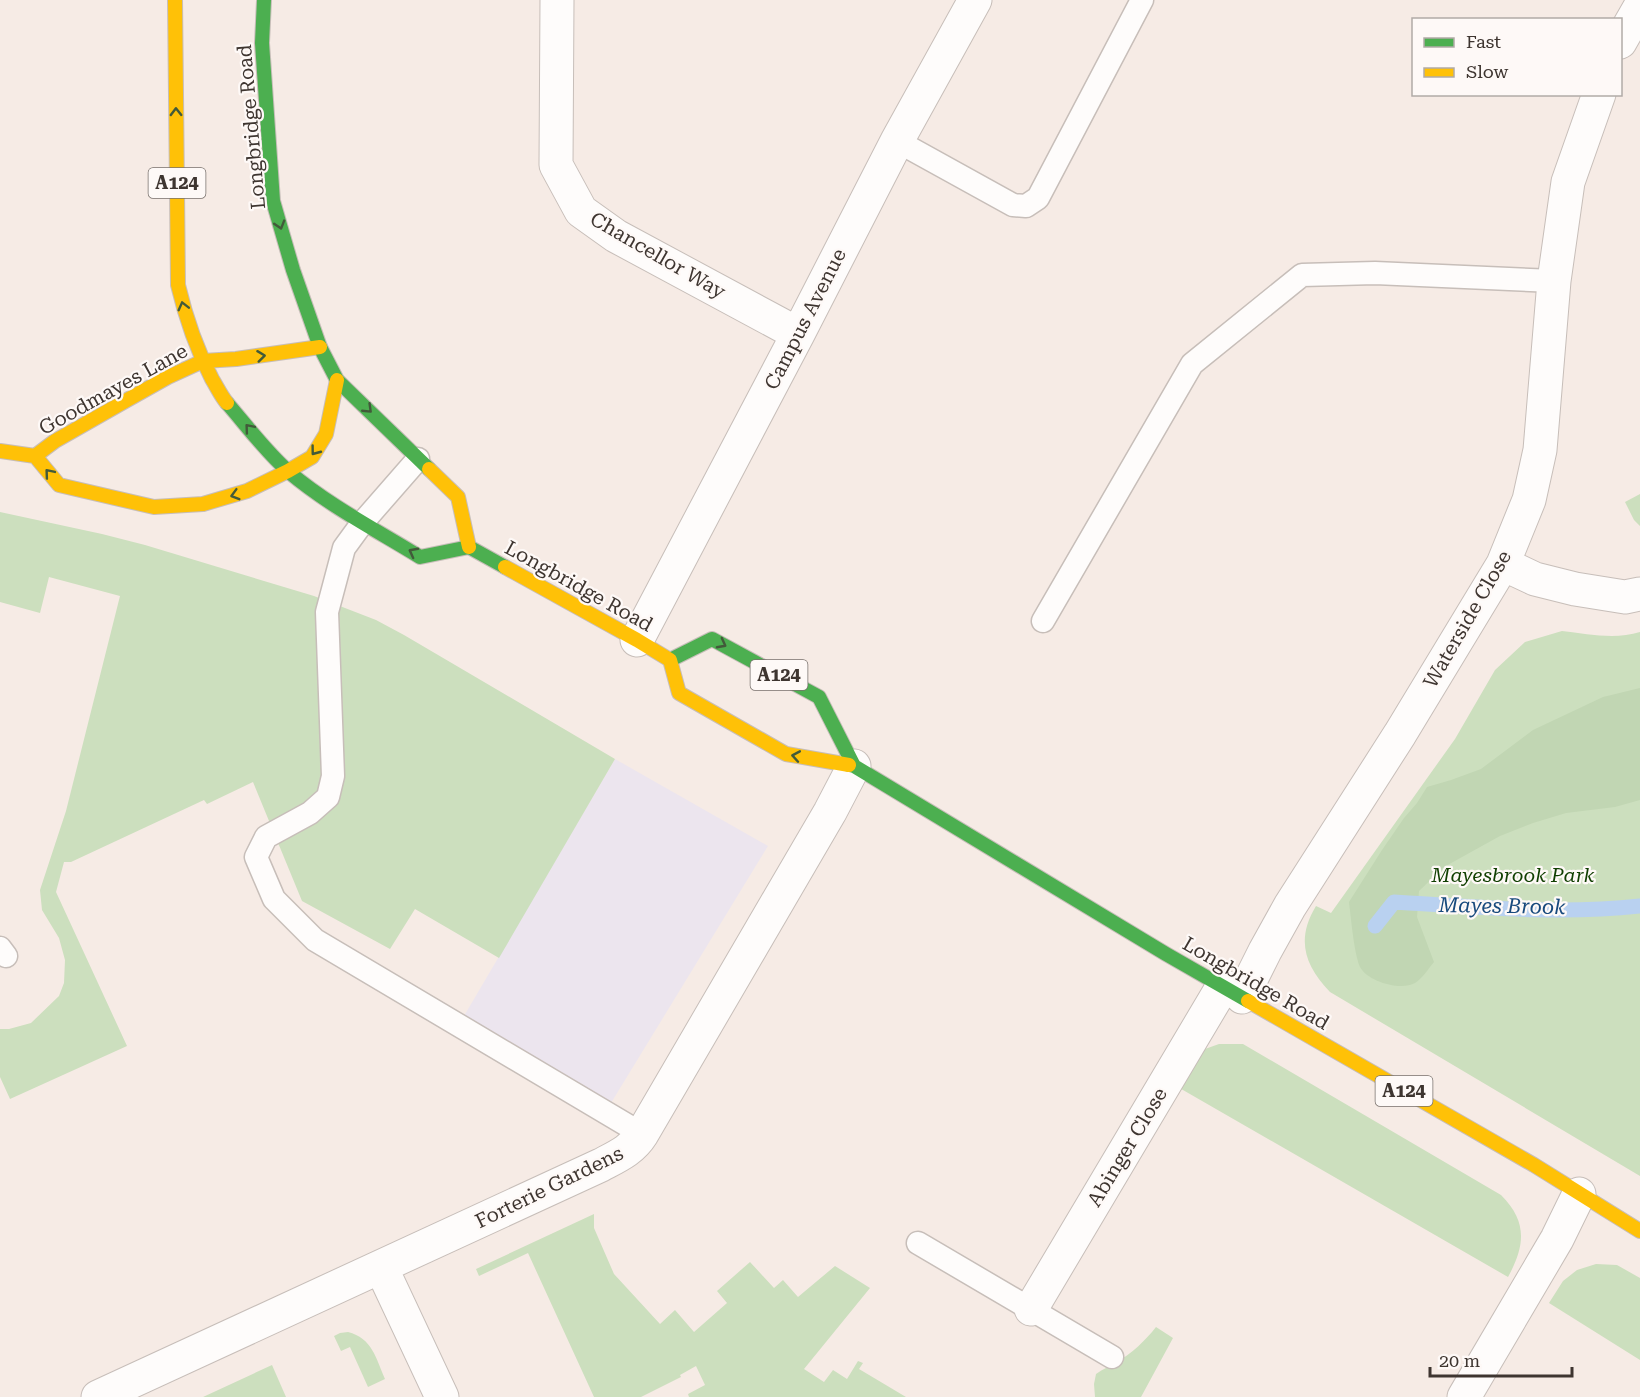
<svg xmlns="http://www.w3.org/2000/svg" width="1640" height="1397" viewBox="0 0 1640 1397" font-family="'Roboto Serif',serif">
<rect width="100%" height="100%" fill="#f6ebe5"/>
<!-- commercial -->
<path fill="#ece5ee" d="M615 759 768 846 611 1103 464 1016Z"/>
<!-- green -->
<path fill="#ccdfbe" d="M1640 494V526L1634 520 1625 502Z
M0 512 102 534 145 545 314 596 376 620 404 635 615 759 499 958 415 909 390 949 302 901 253 782 207 804 204 800 71 862H64L56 892 127 1046 10 1099 0 1077V1029H9L31 1023 59 996 64 983 65 960 59 938 42 910 40 890 66 811 120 596 49 577 40 613 0 602Z
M1562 631C1588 634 1615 640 1640 632V1176L1330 992C1304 965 1296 939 1316 906L1331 913 1455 739 1495 670 1525 642Z
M1219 1044H1243L1501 1195C1528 1222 1525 1246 1508 1277L1176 1086 1193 1061 1205 1049Z
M594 1214V1228L614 1274 660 1324 675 1310 694 1332 727 1303 717 1291 750 1262 774 1288 783 1280 798 1297 835 1266 870 1288 804 1369 824 1382 833 1370 847 1379 858 1361 863 1363 859 1369 906 1397H689L688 1394 705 1385 696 1366 680 1375 681 1377 641 1397H594L528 1253 479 1276 476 1269Z
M1596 1264 1617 1265 1640 1278V1360L1549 1303 1563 1281 1577 1270Z
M1156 1327 1173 1338 1141 1397H1095L1094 1384 1096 1374C1103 1369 1110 1366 1117 1362 1132 1353 1145 1341 1156 1327Z
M348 1332C372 1338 376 1358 385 1379L368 1387 350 1347 341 1351 334 1336 340 1333Z
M272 1365 286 1397H203Z"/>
<!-- forest -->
<path fill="#c1d6b3" d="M1640 688V800L1615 807 1566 813 1533 823 1500 836 1444 867 1419 891 1417 917 1434 962C1428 969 1423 978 1415 983 1401 991 1368 982 1360 967 1354 953 1351 918 1349 902L1382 850 1404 818 1417 803 1427 787 1451 780 1481 769 1533 730 1603 697Z"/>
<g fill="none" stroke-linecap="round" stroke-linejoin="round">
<!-- stream -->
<path stroke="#b9d1f0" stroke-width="15" d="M1375 926 1394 902C1476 907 1559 915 1640 906"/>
<defs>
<path id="lane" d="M897 141 1013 205 1026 206 1038 198 1142 0
M418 459 363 522 344 548 327 612 333 776 328 797 310 813 266 837 256 857 274 899 315 940 642 1134
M1043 621 1192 364 1302 275 1375 273 1554 281
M0 948 6 956
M918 1243 1112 1357"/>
<path id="street" d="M557 0 556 165 581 211 616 236 798 334
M1620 42 1640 7
M1503 564 1535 579 1575 589 1625 597 1640 594
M637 640 798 334 897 141 975 0
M1242 997 1265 951 1290 906 1400 734 1503 564 1529 500 1540 450 1554 281 1568 182 1599 94
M381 1267 442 1397
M1031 1309 1223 986
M98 1397 601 1165C618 1156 632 1150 642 1134L830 812 854 766
M1464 1397 1557 1239 1579 1194"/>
<path id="fast" d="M264 0 262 43 273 201 293 270 320 347 337 380 429 469
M227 403C247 426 266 452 289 472 328 505 376 530 420 557L469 547 505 567
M670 660 712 639 819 697 854 766
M849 765 854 766 1166 954 1248 1001"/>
<path id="slow" d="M175 0 178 285C186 319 196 348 212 379 217 387 221 396 227 403
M0 451 35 456 59 485 154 507 203 504 247 491 288 471 312 457 326 434 337 380
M35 456 55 441 127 400 168 377 203 361 236 359 320 347
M429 469 458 497 469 547
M505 567 637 640 670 660 679 693 786 754 849 765
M1248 1001 1534 1165 1640 1231"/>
</defs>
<!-- lane casing -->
<use href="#lane" stroke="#c7beb9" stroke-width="25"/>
<!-- street casing -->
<use href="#street" stroke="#c7beb9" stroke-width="35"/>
<!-- fast casing -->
<use href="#fast" stroke="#c7beb9" stroke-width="16"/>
<!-- slow casing -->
<use href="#slow" stroke="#c7beb9" stroke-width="16"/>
<!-- lane -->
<use href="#lane" stroke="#fefcfb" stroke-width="22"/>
<!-- street -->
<use href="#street" stroke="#fefcfb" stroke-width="33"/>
<!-- fast -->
<use href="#fast" stroke="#4caf50" stroke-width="14"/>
<!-- slow -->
<use href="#slow" stroke="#ffc107" stroke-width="14"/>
</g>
<!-- one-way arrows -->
<defs><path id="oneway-chevron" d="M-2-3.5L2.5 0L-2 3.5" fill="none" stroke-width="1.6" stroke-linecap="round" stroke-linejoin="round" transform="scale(1.5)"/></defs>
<g stroke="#425a3a">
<use href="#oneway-chevron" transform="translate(176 112) rotate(-91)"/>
<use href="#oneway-chevron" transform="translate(280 225) rotate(73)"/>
<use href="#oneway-chevron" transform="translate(183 306) rotate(-104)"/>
<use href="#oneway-chevron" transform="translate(261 356) rotate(-7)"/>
<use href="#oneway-chevron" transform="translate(368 409) rotate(44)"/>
<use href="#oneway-chevron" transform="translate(249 428) rotate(-130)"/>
<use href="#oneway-chevron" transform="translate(315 451) rotate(127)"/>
<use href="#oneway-chevron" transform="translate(49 473) rotate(-130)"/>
<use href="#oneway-chevron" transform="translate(235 495) rotate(164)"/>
<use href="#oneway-chevron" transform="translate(413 552) rotate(-152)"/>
<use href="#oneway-chevron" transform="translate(722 644) rotate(28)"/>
<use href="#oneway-chevron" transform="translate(796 756) rotate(-170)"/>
</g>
<g text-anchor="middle" stroke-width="4.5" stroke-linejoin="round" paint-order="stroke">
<!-- shield labels -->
<g fill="#fef9f7" stroke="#78706c" stroke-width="1.5">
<rect x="148.5" y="168" width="57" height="30" rx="4.5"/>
<rect x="750.5" y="660" width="57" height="30" rx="4.5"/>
<rect x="1375.5" y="1076" width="57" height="30" rx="4.5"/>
</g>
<g font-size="18" font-weight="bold" fill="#3e3530">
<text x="177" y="189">A124</text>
<text x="779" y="681">A124</text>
<text x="1404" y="1097">A124</text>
</g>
<!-- street labels -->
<g font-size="20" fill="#3e3530" stroke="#fef9f7">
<text transform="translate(251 127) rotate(-95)" y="7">Longbridge Road</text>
<text transform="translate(658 255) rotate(30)" y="7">Chancellor Way</text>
<text transform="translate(805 319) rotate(-63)" y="7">Campus Avenue</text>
<text transform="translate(113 389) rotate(-29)" y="7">Goodmayes Lane</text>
<text transform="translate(579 586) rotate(29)" y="7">Longbridge Road</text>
<text transform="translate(1467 619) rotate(-60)" y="7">Waterside Close</text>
<text transform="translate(1256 983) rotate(30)" y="7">Longbridge Road</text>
<text transform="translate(1127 1147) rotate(-59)" y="7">Abinger Close</text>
<text transform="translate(549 1187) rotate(-26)" y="7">Forterie Gardens</text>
</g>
<!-- park labels -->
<g font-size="20" font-style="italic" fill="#103f01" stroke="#fef9f7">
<text x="1513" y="882">Mayesbrook Park</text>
</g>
<!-- water labels -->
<g font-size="21" font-style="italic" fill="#184a7d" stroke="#fef9f7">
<text transform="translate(1502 906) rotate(1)" y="7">Mayes Brook</text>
</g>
</g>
<!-- legend -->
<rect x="1412" y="18" width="210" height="78" fill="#fef9f7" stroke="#b1aba7" stroke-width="1.5"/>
<rect x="1424" y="38" width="30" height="9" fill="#4caf50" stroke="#b1aba7" stroke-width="1.5"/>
<text x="1466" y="48" font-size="18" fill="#3e3530">Fast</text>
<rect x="1424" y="68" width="30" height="9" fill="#ffc107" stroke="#b1aba7" stroke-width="1.5"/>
<text x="1466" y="78" font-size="18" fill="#3e3530">Slow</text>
<!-- scale -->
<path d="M1430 1367v9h142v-9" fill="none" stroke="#3e3530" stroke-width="3"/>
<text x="1439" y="1367" font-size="18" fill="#3e3530" stroke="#fef9f7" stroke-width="4.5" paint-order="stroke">20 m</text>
</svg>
